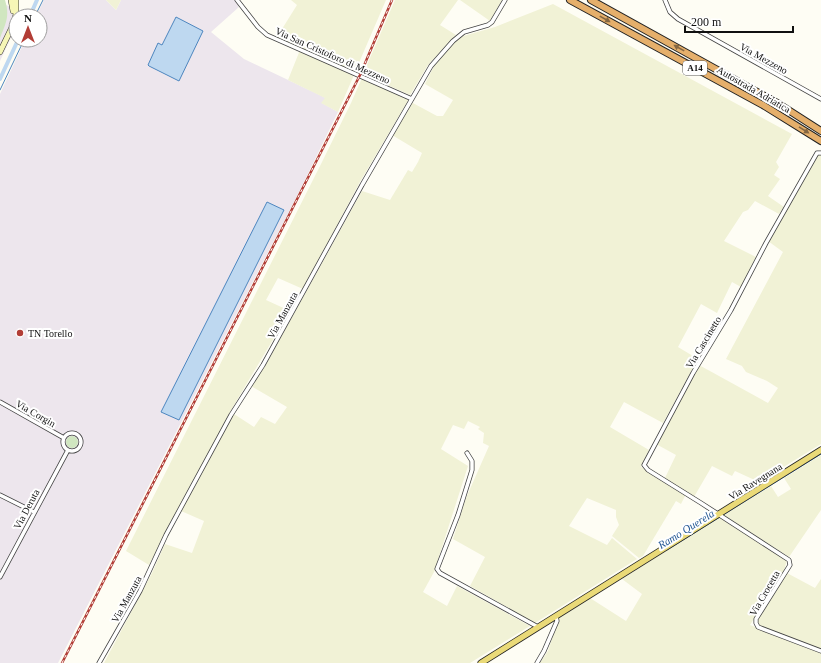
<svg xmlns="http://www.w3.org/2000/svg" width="821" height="663" viewBox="0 0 821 663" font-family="Georgia,serif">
<rect width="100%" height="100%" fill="#fefdf4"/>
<!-- industrial -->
<path fill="#ede6ed" d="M44 0H106L116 10 121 0H235L239 7 211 32 244 59 326 98 322 103 338 112 301 188 58 663H0V94L25 40H40V16H36Z
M0 2 23 13 21 16H16V27L0 61Z"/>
<!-- farmland -->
<path fill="#f1f2d6" d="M106 0H121L116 10Z
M291 0H386L355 72 277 37 297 5Z
M395 0H458L440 25 456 35 428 65 410 95 363 74Z
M460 0H502L490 21Z
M553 4 792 134 776 162 779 167 774 175 780 179 768 196 784 207 779 214 755 201 748 210 743 212 724 241 756 257 741 287 732 282 717 313 701 304 678 347 698 359 663 423 624 402 610 427 649 450 641 467 686 494 681 504 676 501 643 556 639 558 612 536 619 525 616 517V510L587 498 569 526 607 545 612 538 637 559 535 623 470 586 485 557 453 539 466 498 489 446 483 443 484 433 478 429 480 427 468 421 464 429 453 425 441 449 468 466 434 572 423 592 447 606 457 586 530 626 470 663H104L152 573 165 544 192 553 204 521 181 511 234 414 254 427 261 417 275 424 287 407 251 386 265 366 362 191 390 200 408 170 412 172 418 162 422 153 392 135 411 102 437 116H443L453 100 425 84 437 60 460 37 495 27Z
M300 50 354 75 338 112 321 103 325 98 288 80Z
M362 78 409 99 361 180 303 289 278 278 266 300 290 311 234 405 149 565 126 551 321 164 351 103Z
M820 154 821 155V444L759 482 735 471 732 476 712 466 694 497 665 478 676 455 656 444 699 365 768 403 778 388 767 381 746 372 742 366 726 359 783 252 768 241 817 155Z
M821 455V510L789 557 723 515 771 486 778 497 791 489 784 478Z
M719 517 787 560 784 571 750 625 795 641 821 653V663H540L548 651 559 618 590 598 626 621 642 594 622 579Z
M787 573 815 588 821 579V649L760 627 758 624V619Z"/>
<!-- green -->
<path fill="#d0e6c0" d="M0 0H5C10 16 6 23 0 38Z
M66 442a6 6 0 1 1 12 0a6 6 0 1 1-12 0Z"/>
<!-- water -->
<path fill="#bed8f0" stroke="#4d86bf" d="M176 17 203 31 179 81 149 66 148 65 158 43 162 45Z
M267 202 284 210 179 420 161 412Z"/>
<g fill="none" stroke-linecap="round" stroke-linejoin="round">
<!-- stream -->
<path stroke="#4d86bf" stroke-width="1" d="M35 16 43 0
M0 90 24 40
M723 515 821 454
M667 550 720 517"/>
<!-- canal -->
<path stroke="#bed8f0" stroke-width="4" d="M30 16 37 0
M0 79 18 40"/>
<defs>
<path id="street" d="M237 0 258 27 267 35 412 99
M665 0 670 12 678 19 821 99
M821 153H817L766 243 731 310 693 373 644 465 648 470 701 503 789 560 790 565 756 619V623L758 627 821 651
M0 402 64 438
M63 442a9 9 0 1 1 18 0a9 9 0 1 1-18 0Z
M467 453 472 461V470L458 515 437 569 440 573 538 627
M0 495 34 512
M0 577 68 450
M99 663 140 591 166 535 231 415 263 365 362 185 431 66 453 41 464 32 488 25 492 22 505 0
M537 663 544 651 557 621 556 616"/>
<path id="secondary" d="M11 0 13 11
M0 52 14 23 16 14V0"/>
<path id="primary" d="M481 663 821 450"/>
<path id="highway" d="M570 0 763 105 821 141
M591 0 779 104 821 131"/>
</defs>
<!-- street casing -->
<use href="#street" stroke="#434343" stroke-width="5"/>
<!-- secondary casing -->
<use href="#secondary" stroke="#323232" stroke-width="6"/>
<!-- primary casing -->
<use href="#primary" stroke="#212121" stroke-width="7"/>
<!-- highway casing -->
<use href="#highway" stroke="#212121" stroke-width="8"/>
<!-- street -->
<use href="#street" stroke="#fff" stroke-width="3.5"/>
<!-- secondary -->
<use href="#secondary" stroke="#f6f6b6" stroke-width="5"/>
<!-- primary -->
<use href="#primary" stroke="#eada78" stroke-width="5.5"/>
<!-- highway -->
<use href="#highway" stroke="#e5af6b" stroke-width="6"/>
<defs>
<path id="rail" d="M62 663 360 75 392 0"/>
</defs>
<!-- rail casing -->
<use href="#rail" stroke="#b23d36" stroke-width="2.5"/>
<!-- rail -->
<use href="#rail" stroke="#fff" stroke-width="1" stroke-dasharray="3" stroke-linecap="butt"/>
</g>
<!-- one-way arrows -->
<defs><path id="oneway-solid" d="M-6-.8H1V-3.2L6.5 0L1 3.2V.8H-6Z"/></defs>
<g fill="#856742">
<use href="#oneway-solid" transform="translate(605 19) rotate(29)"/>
<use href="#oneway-solid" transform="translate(679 48) rotate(-151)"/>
<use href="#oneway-solid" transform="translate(804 130) rotate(32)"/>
</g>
<!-- markers -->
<circle fill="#b23d36" stroke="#fff" stroke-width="1.5" cx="20" cy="333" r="4"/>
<g text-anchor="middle" stroke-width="4" stroke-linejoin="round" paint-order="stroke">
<!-- shield labels -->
<rect fill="#fff" stroke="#585858" stroke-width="1" x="683" y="61" width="24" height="14" rx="3"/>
<g font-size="9" font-weight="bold" fill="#101010">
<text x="695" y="71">A14</text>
</g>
<!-- street labels -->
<g font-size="10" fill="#101010" stroke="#fff">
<text transform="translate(333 55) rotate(24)" y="4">Via San Cristoforo di Mezzeno</text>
<text transform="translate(764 58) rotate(29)" y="4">Via Mezzeno</text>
<text transform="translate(754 89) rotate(30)" y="4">Autostrada Adriatica</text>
<text transform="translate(282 315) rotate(-61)" y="4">Via Manzuta</text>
<text transform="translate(703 342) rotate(-59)" y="4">Via Cascinetto</text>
<text transform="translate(36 413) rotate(30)" y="4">Via Corgin</text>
<text transform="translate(755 481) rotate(-32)" y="4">Via Ravegnana</text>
<text transform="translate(26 509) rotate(-62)" y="4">Via Deruta</text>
<text transform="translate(764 593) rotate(-60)" y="4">Via Crocetta</text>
<text transform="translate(126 599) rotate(-61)" y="4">Via Manzuta</text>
</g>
<!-- poi labels -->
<g font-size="10" fill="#101010" stroke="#fff" text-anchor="start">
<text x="28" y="337">TN Torello</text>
</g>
<!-- water labels -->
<g font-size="11" font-style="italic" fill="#265995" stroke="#fff">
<text transform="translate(686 529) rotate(-32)" y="4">Ramo Querela</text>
</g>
</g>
<!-- north arrow -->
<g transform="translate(28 28)"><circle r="19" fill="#ffffff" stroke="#9f9f9f"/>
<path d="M0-3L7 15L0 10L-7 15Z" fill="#b23d36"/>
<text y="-6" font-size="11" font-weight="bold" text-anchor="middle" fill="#101010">N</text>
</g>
<!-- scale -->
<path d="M685 26v6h108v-6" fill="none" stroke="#101010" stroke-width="2"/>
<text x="691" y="26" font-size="12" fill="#101010" stroke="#ffffff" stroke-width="3" paint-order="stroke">200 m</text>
</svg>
